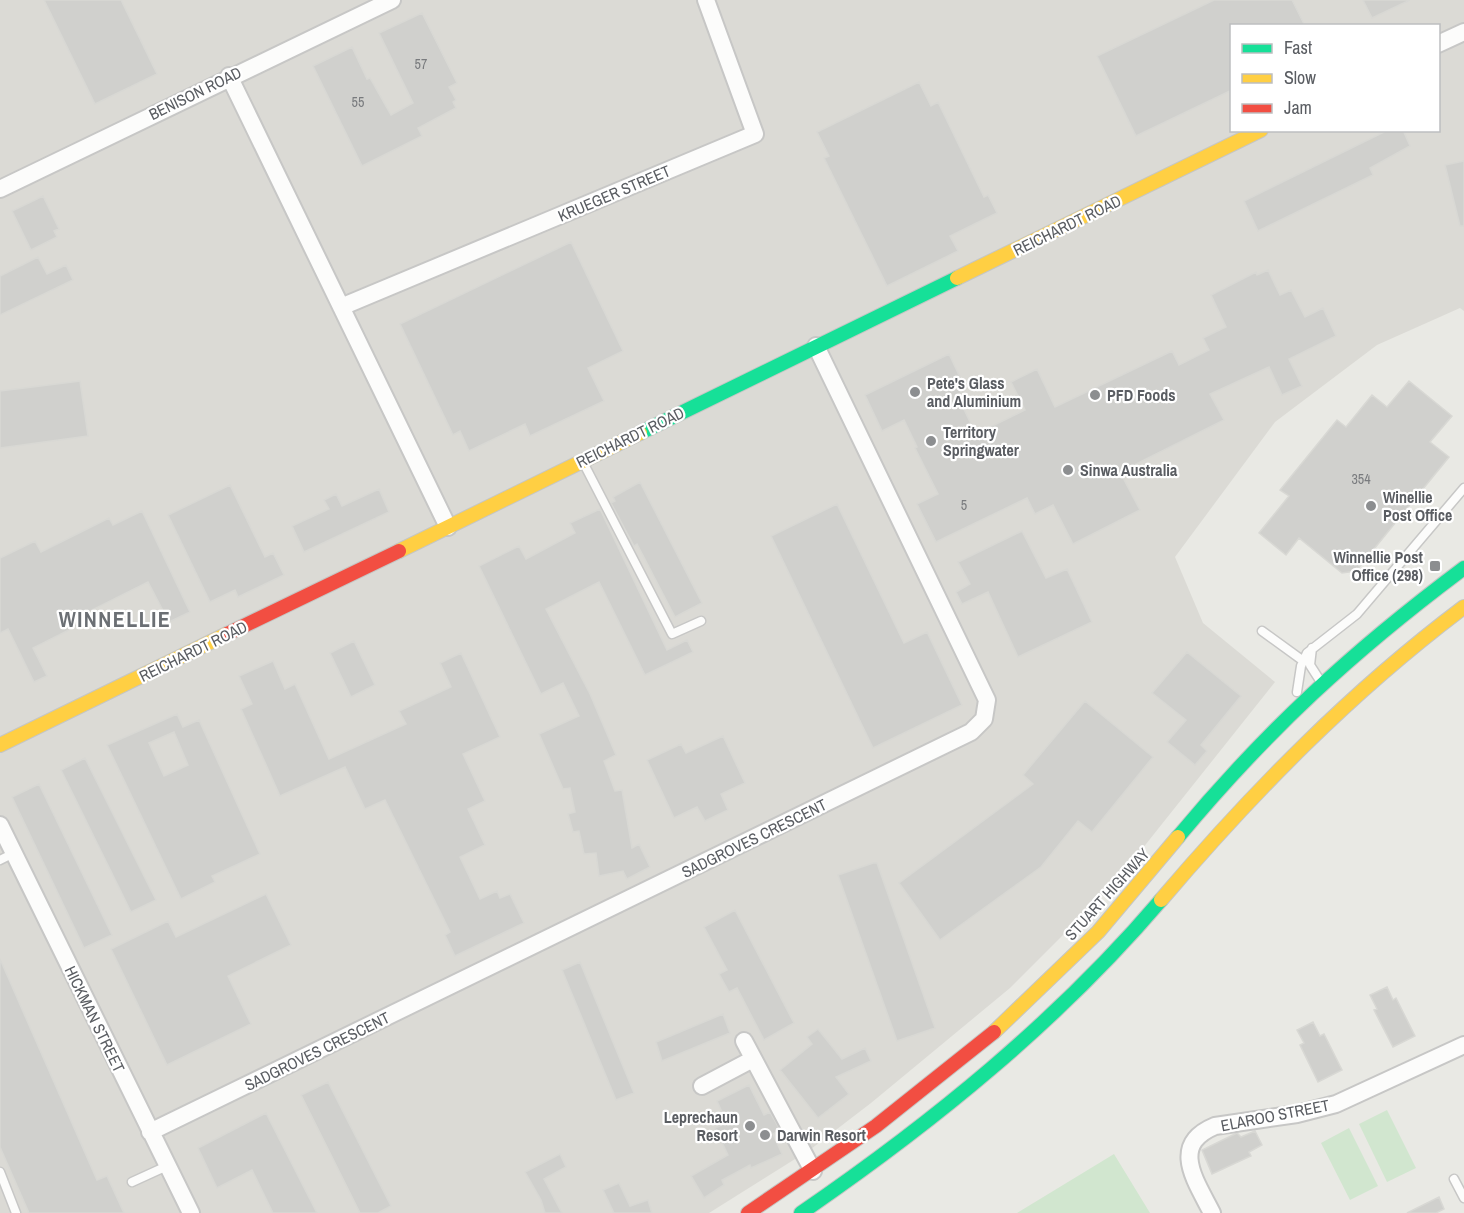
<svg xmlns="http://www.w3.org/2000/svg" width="1464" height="1213" viewBox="0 0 1464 1213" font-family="'Archivo Narrow',sans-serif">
<rect width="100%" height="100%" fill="#e9e9e4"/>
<!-- industrial -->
<path fill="#dbdad5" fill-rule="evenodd" d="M0 0H1464V311L1460 308 1377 345 1275 422 1175 557 1203 623 1275 682 1115 883 1010 988 871 1103 811 1149 709 1213H0ZM1232 26H1438V130H1232Z"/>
<!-- green -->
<path fill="#d1e6cf" d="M1387 1110 1416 1168 1387 1182 1359 1124Z
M1349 1128 1378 1186 1350 1200 1321 1143Z
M1114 1154 1150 1213H1017Z"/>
<!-- building -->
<path fill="#d0d0cd" stroke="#d8d8d4" stroke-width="1.5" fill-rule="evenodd" d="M44 0H121L157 74 95 104Z
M1214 0H1292L1305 26H1232V90L1136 136 1097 56Z
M1363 0H1410L1372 18Z
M422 13 457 83 449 87 456 100 453 102 456 108 418 128 422 136 362 166 313 66 352 47 367 79 370 78 391 115 413 103 379 33Z
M919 82 931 106 938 102 984 197 988 195 997 213 950 236 958 251 887 286 824 158 829 156 817 132Z
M1388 130H1403L1410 146 1370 168 1373 175 1258 231 1244 201Z
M1464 161V226H1460L1445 165Z
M43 196 59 229 54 231 57 237 31 250 12 211Z
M571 242 623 351 588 368 604 401 530 436 525 424 469 451 460 431 453 435 400 324Z
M38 257 47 274 66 265 73 280 0 315V276Z
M1268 270 1280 295 1291 290 1305 317 1323 308 1336 336 1289 359 1302 386 1282 395 1269 367 1210 394 1224 420 1120 472 1140 510 1073 544 1053 505 1035 514 1027 498 936 542 917 504 938 494 915 448 917 447 904 420 882 431 865 395 949 354 966 390 957 395 976 434 1025 410 1011 382 1037 369 1055 407 1172 351 1179 365 1209 350 1203 338 1226 327 1211 295 1256 272 1257 275Z
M80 381 88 436 0 448V391Z
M1409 381 1452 416 1430 442 1449 457 1356 571 1342 573 1299 538 1286 555 1259 533 1289 496 1280 490 1337 420 1346 427 1372 395 1387 407Z
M640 482 702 603 675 617 637 544 634 546 611 503 615 501 613 497Z
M230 485 265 557 273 553 284 575 238 597 235 590 210 602 168 515Z
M379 489 389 512 304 552 292 526 329 509 324 500 336 494 342 506Z
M837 504 904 643 927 632 962 705 873 748 771 536Z
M600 509 667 650 687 640 693 652 645 675 599 582 546 609 590 694 616 755 604 761 615 791 622 790 632 848 639 844 650 867 627 879 623 871 599 876 596 853 584 854 579 831 573 832 568 814 575 812 570 788 563 789 539 734 579 716 563 683 541 694 479 566 519 546 526 559 575 533 570 523Z
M142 511 190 612 169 622 148 582 74 619 77 626 33 648 47 676 34 682 8 629 0 633V558L35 541 41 552 109 518 113 525Z
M1022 531 1046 578 1067 569 1092 622 1018 657 988 592 962 604 956 592 970 584 958 562Z
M354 641 375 685 351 697 330 653Z
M1187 652 1241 696 1201 745 1207 751 1195 765 1167 742 1186 720 1152 693Z
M461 653 500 737 463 754 485 801 468 809 485 845 460 857 480 899 497 891 500 898 510 894 524 923 455 956 445 935 450 932 385 800 365 809 345 767 280 796 241 709 252 704 239 676 273 661 285 689 295 684 329 759 406 724 399 711 451 687 440 663Z
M1085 701 1153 757 1092 832 1078 821 1041 867 940 940 899 883 1033 784 1023 775Z
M177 714 183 727 199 720 260 854 212 876 215 882 181 899 107 745ZM174 732 188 765 164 776 149 743Z
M723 736 745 783 721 794 728 810 705 821 697 807 674 818 647 760 681 744 686 753Z
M85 758 156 900 131 912 61 770Z
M39 784 112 935 84 948 12 797Z
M873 863H877L935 1028 897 1041 838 875Z
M266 894 291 945 228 976 251 1024 167 1065 111 949 168 921 176 937Z
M735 910 794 1023 764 1040 737 988 729 992 719 974 727 970 704 927Z
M0 959 97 1180 107 1176 124 1213H29L0 1147Z
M580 962 634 1093 616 1100 562 970Z
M1387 987 1393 1000 1396 998 1415 1036 1393 1047 1374 1010 1377 1009 1370 995Z
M723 1014 730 1033 662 1061 656 1042Z
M1313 1022 1320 1036 1324 1034 1342 1070 1318 1082 1300 1045 1304 1043 1297 1030Z
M818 1029 842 1059 865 1048 871 1061 836 1077 849 1094 818 1118 780 1070 812 1044 807 1037Z
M328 1082 391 1206 378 1213H360L301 1095Z
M749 1085 764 1115 770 1112 780 1130 773 1134 782 1154 751 1168 750 1165 722 1180 724 1185 704 1198 691 1176 728 1155 715 1128 727 1123 717 1101Z
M266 1113 317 1213H273L252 1170 217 1188 198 1148Z
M1255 1131 1262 1145 1249 1152 1251 1156 1212 1174 1202 1150 1237 1133 1241 1137Z
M560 1154 566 1167 544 1179 562 1213H545L541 1200 525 1172Z
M619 1183 630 1206 648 1200 652 1213H614L603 1190Z
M1439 1197 1444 1209 1436 1213H1407Z"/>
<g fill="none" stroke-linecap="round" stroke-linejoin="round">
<defs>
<path id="lane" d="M584 464 672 634 701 621
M1262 631 1302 660
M1312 648 1310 665 1319 679
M1297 692 1301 666 1307 653 1357 614 1464 488
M0 860 14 853
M0 1172 16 1213
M1454 1179 1464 1198
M132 1182 167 1166"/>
<path id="street" d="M1438 44 1464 32
M229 76 448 527
M0 189 392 0
M341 307 755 134 706 0
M0 825 191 1213
M744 1041 813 1171
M702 1086 753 1059
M150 1132 971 732 984 719 987 700 816 346
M1212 1213C1196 1181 1169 1145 1215 1126L1297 1114 1336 1104 1464 1045"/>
<path id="fast" d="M640 433 957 278
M1178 837C1267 730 1353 651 1464 568
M801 1213C932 1123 1057 1022 1161 900"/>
<path id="slow" d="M957 278 1261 130
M399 551 640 433
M0 745 227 634
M1161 900C1253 792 1351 692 1464 607
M994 1032 1098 932 1178 837"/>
<path id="jam" d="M227 634 399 551
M748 1213 876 1126 994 1032"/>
</defs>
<!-- lane casing -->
<use href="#lane" stroke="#c7c7c6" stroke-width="11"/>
<!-- street casing -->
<use href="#street" stroke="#c7c7c6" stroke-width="20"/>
<!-- fast casing -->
<use href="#fast" stroke="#c5c6c4" stroke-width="16"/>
<!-- slow casing -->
<use href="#slow" stroke="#c5c6c4" stroke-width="16"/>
<!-- jam casing -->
<use href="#jam" stroke="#c5c6c4" stroke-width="16"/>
<!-- lane -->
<use href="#lane" stroke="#fcfcfb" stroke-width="8"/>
<!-- street -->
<use href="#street" stroke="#fcfcfb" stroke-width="16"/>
<!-- fast -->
<use href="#fast" stroke="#16e098" stroke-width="14"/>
<!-- slow -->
<use href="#slow" stroke="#ffcf43" stroke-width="14"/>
<!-- jam -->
<use href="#jam" stroke="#f24e42" stroke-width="14"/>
</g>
<!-- markers -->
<g fill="#8c8e90" stroke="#fff" stroke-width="2">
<circle cx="915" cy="392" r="6"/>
<circle cx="1095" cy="395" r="6"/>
<circle cx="931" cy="441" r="6"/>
<circle cx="1068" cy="470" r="6"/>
<circle cx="1371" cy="506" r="6"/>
<rect x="1429" y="560" width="12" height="12" rx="3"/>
<circle cx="750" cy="1126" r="6"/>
<circle cx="765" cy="1135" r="6"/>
</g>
<g text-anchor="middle" stroke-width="4.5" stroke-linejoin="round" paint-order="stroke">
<!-- number labels -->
<g font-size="14" fill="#797b7e">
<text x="421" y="69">57</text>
<text x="358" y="107">55</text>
<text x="1361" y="484">354</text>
<text x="964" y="510">5</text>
</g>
<!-- street labels -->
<g font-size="16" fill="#5a5d62" stroke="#fff">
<text transform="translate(195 93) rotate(-26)" y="6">BENISON ROAD</text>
<text transform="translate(614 193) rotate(-23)" y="6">KRUEGER STREET</text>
<text transform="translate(1067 225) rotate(-26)" y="6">REICHARDT ROAD</text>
<text transform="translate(630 437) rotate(-26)" y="6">REICHARDT ROAD</text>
<text transform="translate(193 651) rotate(-26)" y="6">REICHARDT ROAD</text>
<text transform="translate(754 838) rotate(-26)" y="6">SADGROVES CRESCENT</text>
<text transform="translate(1107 894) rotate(-48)" y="6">STUART HIGHWAY</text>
<text transform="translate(95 1019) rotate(64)" y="6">HICKMAN STREET</text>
<text transform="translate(317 1051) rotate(-26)" y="6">SADGROVES CRESCENT</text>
<text transform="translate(1275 1115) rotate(-11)" y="6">ELAROO STREET</text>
</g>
<!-- poi labels -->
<g font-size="16" font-weight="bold" fill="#5a5d62" stroke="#fff" text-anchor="start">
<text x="927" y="389">Pete's Glass<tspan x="927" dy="18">and Aluminium</tspan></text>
<text x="1107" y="401">PFD Foods</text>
<text x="943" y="438">Territory<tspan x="943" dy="18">Springwater</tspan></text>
<text x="1080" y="476">Sinwa Australia</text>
<text x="1383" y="503">Winellie<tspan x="1383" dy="18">Post Office</tspan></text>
<text x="1423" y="563" text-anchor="end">Winnellie Post<tspan x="1423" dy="18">Office (298)</tspan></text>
<text x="738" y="1123" text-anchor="end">Leprechaun<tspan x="738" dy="18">Resort</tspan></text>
<text x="777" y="1141">Darwin Resort</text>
</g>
<!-- district labels -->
<g font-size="22" font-weight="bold" letter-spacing="1.5" fill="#6b6f74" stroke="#fff">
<text x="115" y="627">WINNELLIE</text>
</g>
</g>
<!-- legend -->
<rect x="1230" y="24" width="210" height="108" fill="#ffffff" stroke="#bdbec0" stroke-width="1.5"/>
<rect x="1242" y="44" width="30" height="9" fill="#16e098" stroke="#bdbec0" stroke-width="1.5"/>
<text x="1284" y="54" font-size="18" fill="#5a5d62">Fast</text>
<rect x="1242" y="74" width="30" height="9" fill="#ffcf43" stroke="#bdbec0" stroke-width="1.5"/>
<text x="1284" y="84" font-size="18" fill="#5a5d62">Slow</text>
<rect x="1242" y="104" width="30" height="9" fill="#f24e42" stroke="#bdbec0" stroke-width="1.5"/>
<text x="1284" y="114" font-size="18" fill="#5a5d62">Jam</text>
</svg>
